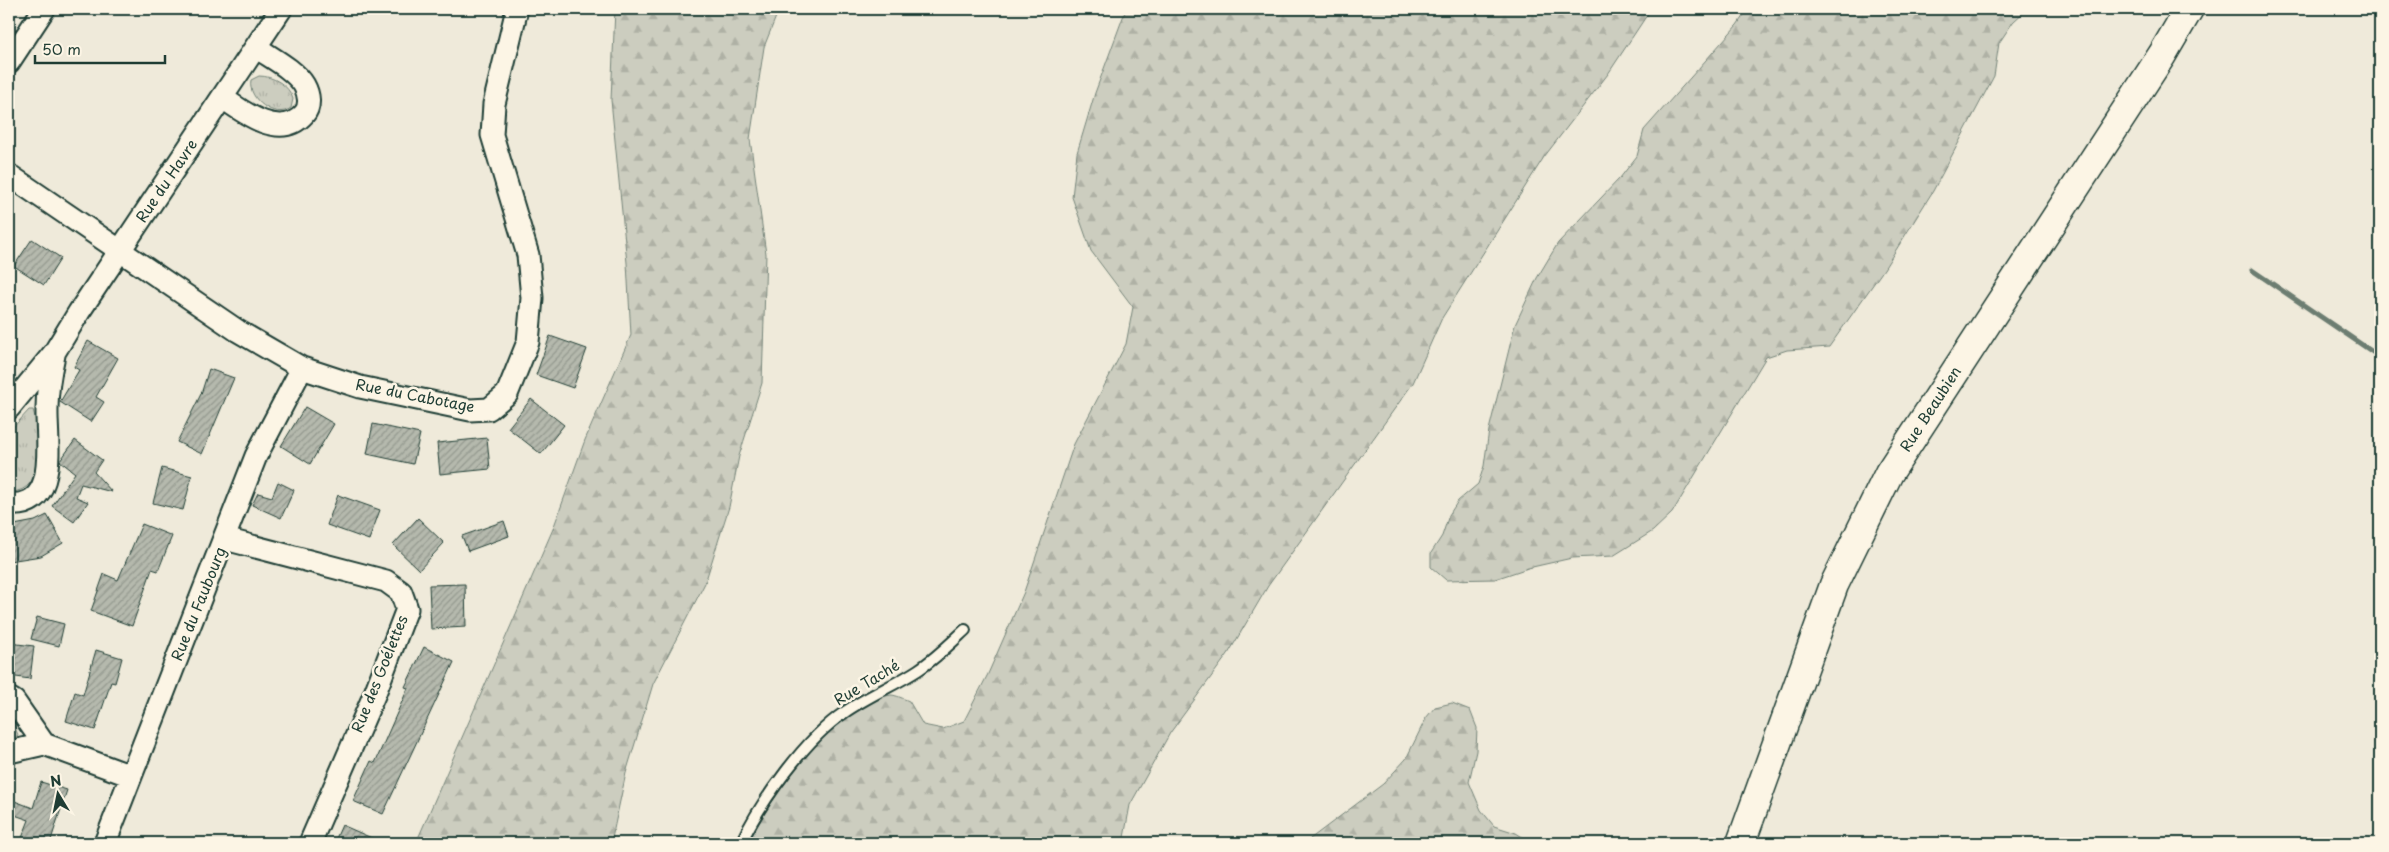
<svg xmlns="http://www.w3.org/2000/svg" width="2389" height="852" viewBox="0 0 2389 852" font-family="'Playpen Sans',sans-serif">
<defs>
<pattern id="grass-tufts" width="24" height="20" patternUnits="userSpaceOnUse" patternTransform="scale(1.25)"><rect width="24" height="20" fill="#cccdbf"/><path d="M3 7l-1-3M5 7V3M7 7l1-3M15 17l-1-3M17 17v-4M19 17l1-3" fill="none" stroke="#afb1a5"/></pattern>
<pattern id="forest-firs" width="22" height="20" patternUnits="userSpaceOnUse" patternTransform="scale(1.25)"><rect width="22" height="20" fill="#cccdbf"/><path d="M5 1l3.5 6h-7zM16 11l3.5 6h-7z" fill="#afb1a5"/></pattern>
<pattern id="building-hatch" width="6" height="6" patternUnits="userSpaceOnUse" patternTransform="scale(1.25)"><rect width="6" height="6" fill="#b5b9ad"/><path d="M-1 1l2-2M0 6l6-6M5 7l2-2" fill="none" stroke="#93988e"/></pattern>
</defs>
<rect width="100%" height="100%" fill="#efeada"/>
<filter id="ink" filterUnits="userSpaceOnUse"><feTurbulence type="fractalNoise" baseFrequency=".02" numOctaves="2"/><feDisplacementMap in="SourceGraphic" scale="10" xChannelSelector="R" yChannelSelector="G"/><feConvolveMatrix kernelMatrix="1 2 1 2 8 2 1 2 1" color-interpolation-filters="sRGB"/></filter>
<g filter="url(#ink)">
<!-- grass -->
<path fill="url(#grass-tufts)" stroke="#76857a" d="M259 76C273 76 289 85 293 99L291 108C275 120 247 99 251 80Z
M29 410H33C41 435 47 492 10 492L9 432Z
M9 712 18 735 9 742Z"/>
<!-- forest -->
<path fill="url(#forest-firs)" stroke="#76857a" d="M615 9H779L764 47 750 139 766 254 762 383 739 456 729 507 705 583 653 684 626 773 611 843H416L553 529 585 440 631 335 627 263 611 100Z
M1126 9H1651L1608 74 1544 157 1442 318 1413 383 1268 586 1228 654 1170 733 1130 805 1123 843H748C772 796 835 703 891 695 896 695 904 699 909 701L923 725 943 729 964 721 988 674 1024 592 1074 444 1126 344 1133 307 1091 251 1072 197 1077 153 1095 93Z
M1748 9H2027L2013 22 1999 43 1994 76 1933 191 1884 269 1829 347 1787 350 1766 357 1672 513 1653 531 1613 556 1572 558 1528 568 1495 579 1446 580 1431 567V553L1442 536 1449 515 1458 501 1478 484 1484 466 1489 430 1515 325 1537 278 1558 243 1620 178 1637 156 1644 130 1737 25Z
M1452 703 1470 710 1477 728 1476 751 1469 782 1481 810 1494 826 1516 833 1532 843H1309L1310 839 1383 784 1406 759 1426 718 1435 707Z"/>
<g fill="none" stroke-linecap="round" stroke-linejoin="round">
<!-- stream -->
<path stroke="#6c7d71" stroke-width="5" d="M2252 270 2380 357"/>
</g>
<!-- building -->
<path fill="url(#building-hatch)" stroke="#1f3d34" d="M32 239 61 258 44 285 14 266Z
M550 336 587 349 573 388 536 375Z
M88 341 118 358 96 397 104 402 91 422 60 402 79 370 74 367Z
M209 369 234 378 202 454 177 442 201 394Z
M531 399 564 425 541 454 508 428Z
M305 407 334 424 310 464 281 446Z
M373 424 420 434 413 464 367 454Z
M487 438 490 469 440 474 437 443Z
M75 440 102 460 94 472 112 492 81 484 76 497 88 502 74 522 52 506 75 473 60 461Z
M162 468 192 476 183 510 153 503Z
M278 482 294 490 281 518 252 505 258 493 272 497Z
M338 495 380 510 369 540 327 525Z
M47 515 63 543 41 556 9 561V526L35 521Z
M418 518 444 543 419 570 393 545Z
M504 521 509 536 468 551 462 536Z
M142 524 172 536 158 571 152 569 132 626 91 611 104 574 118 580Z
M465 584 466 627 431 629 429 585Z
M37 617 64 624 59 646 31 639Z
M9 643 34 646 30 679 9 676Z
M424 647 454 662 383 814 353 801 371 761 375 763 408 688 405 687Z
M96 650 122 658 115 683 111 682 95 730 66 721 75 692 83 695Z
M41 782 67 790 50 843H20L29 820 9 813V808L12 800 33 808Z
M342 825 383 843H334Z"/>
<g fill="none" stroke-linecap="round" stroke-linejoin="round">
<defs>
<path id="service" d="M741 843C761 801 806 738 845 712 868 696 895 685 918 670 935 659 950 644 965 630"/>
<path id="minor" d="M9 62 44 9
M223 98C245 114 281 140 304 114 311 106 309 94 304 85 294 69 271 58 256 47
M9 175 238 331 302 368 360 387 470 410 489 409 507 394 528 342 532 298 528 255 492 135 494 104 517 9
M9 408 54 353 79 312 281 9
M9 504C60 509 46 440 47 409 47 390 50 373 54 355
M225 539 386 581 401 592 407 609 375 693 310 843
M9 698 14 701 44 744 131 776
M9 752 44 744
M105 843 256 456 302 368"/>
<path id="secondary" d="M1741 843 1834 585 1889 473 2162 55 2189 9"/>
</defs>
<!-- service casing -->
<use href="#service" stroke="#1f3d34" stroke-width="14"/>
<!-- minor casing -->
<use href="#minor" stroke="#1f3d34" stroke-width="25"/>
<!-- secondary casing -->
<use href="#secondary" stroke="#1f3d34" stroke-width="31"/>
<!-- service -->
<use href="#service" stroke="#fcf5e5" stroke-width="10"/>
<!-- minor -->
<use href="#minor" stroke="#fcf5e5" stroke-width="21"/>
<!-- secondary -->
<use href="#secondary" stroke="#fcf5e5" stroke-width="28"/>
</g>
</g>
<g text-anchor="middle" stroke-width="5" stroke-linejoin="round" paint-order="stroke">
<!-- street labels -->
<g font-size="15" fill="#1f3d34" stroke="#fcf5e5">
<text transform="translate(167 181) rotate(-56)" y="5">Rue du Havre</text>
<text transform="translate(415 396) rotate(11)" y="5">Rue du Cabotage</text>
<text transform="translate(1931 409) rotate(-57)" y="5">Rue Beaubien</text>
<text transform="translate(199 604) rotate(-68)" y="5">Rue du Faubourg</text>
<text transform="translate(380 674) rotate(-68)" y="5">Rue des Goélettes</text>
<text transform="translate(867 683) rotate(-31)" y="5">Rue Taché</text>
</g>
</g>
<!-- margin -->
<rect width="2389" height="852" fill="none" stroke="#fcf5e5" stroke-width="30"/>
<rect x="15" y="15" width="2359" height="822" fill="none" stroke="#1f3d34" stroke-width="2" filter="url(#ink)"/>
<!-- north arrow -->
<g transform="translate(58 794) rotate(350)" stroke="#fcf5e5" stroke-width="4" paint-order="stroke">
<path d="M0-4L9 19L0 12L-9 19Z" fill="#1f3d34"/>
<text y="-8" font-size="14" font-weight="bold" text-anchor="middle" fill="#1f3d34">N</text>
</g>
<!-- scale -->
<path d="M35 55v8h130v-8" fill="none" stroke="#1f3d34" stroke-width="2.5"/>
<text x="42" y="55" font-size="15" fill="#1f3d34" stroke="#fcf5e5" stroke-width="4" paint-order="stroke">50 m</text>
</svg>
